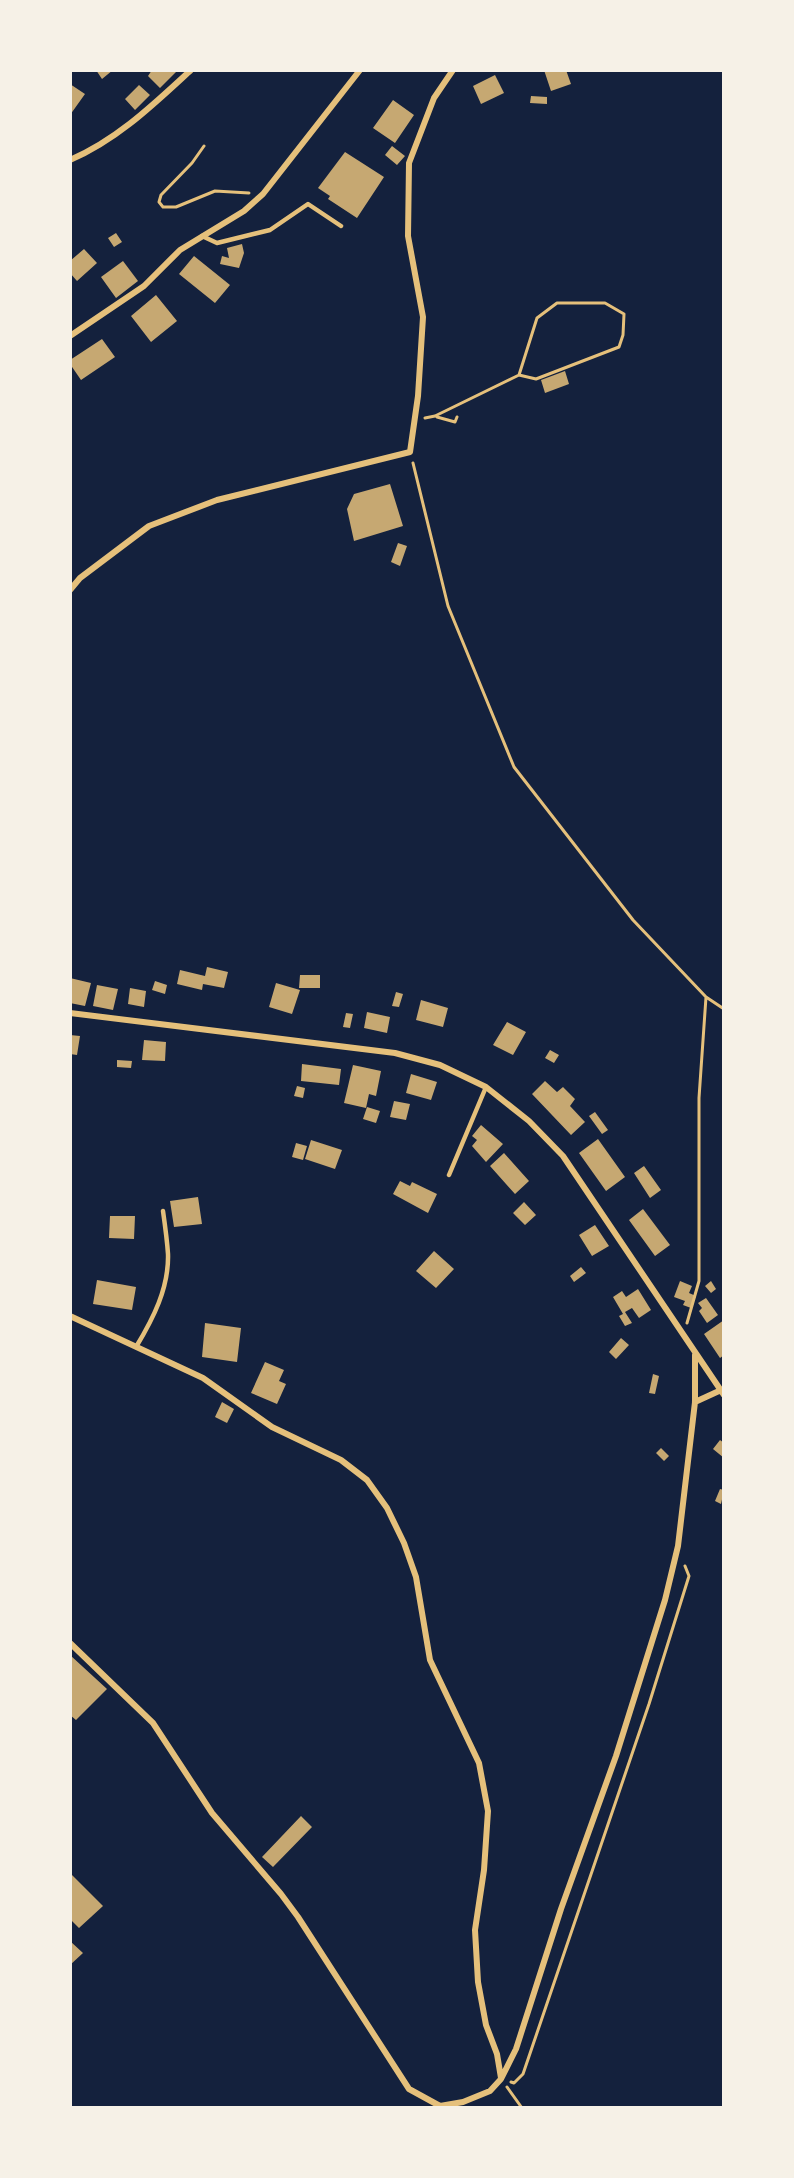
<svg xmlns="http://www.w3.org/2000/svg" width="794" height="2178" viewBox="0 0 794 2178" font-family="Cabin,sans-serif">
<rect width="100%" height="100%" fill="#14213d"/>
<!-- building -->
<path fill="#c6a872" d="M96 70H113L102 79Z
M152 70H178L160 88 148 76Z
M544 70H566L571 84 551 91Z
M495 75 504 93 481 104 473 86Z
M70 84 85 94 70 115Z
M139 85 150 95 135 110 125 99Z
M531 96 547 97V104L530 103Z
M393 100 414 115 395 143 373 128Z
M392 146 405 156 397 165 385 155Z
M345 152 384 177 357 218 328 199 330 196 318 188Z
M116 233 122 242 114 247 108 238Z
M242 244 244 253 239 268 220 264 222 256 229 258 227 248Z
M84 249 97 263 77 281 70 273V261Z
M194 256 230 285 215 303 179 274Z
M123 261 138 281 116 298 101 277Z
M156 295 177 321 151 342 131 316Z
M102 339 115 357 81 380 70 364V360Z
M565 371 569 384 545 393 541 380Z
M390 484 403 526 354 541 347 509 354 494Z
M398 543 407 546 400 566 391 562Z
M207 967 228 972 224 988 203 984 202 990 177 984 180 970 205 976Z
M300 975H320V988H299Z
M70 978 91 983 85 1006 70 1003Z
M155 981 167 985 165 994 152 990Z
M276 983 300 990 292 1014 269 1007Z
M97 985 118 989 113 1010 93 1006Z
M130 988 146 991 144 1007 128 1004Z
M396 992 403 994 399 1007 392 1006Z
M421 1000 448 1008 443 1027 416 1020Z
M367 1012 390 1017 387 1033 364 1028Z
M346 1013 353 1014 350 1028 343 1027Z
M507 1022 526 1032 513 1055 493 1045Z
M70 1035 80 1036 77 1055 70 1054Z
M144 1040 166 1042 165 1061 142 1060Z
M550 1050 559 1055 554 1063 545 1058Z
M117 1060 132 1061 131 1068 117 1067Z
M302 1064 341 1069 339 1085 301 1081Z
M353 1065 381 1071 376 1096 369 1094 366 1108 344 1103Z
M411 1074 437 1082 431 1100 406 1093Z
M545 1081 557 1092 563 1087 575 1099 570 1106 585 1122 571 1135 532 1094Z
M297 1086 305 1088 303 1098 294 1096Z
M394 1101 410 1104 406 1120 390 1117Z
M367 1107 380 1111 376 1123 363 1119Z
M595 1112 608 1130 602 1134 589 1116Z
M481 1125 503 1144 486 1162 472 1146 477 1140 472 1136Z
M598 1139 625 1177 606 1191 579 1153Z
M311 1140 342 1150 335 1169 305 1159Z
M296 1143 307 1146 303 1160 292 1157Z
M504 1153 529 1181 515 1194 490 1166Z
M644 1166 661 1190 650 1198 634 1173Z
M400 1181 410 1186 412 1182 437 1194 428 1213 393 1194Z
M198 1197 202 1224 174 1227 170 1201Z
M524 1202 536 1215 525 1225 513 1213Z
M643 1209 670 1245 655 1256 629 1220Z
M110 1216H135L134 1239 109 1238Z
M595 1225 609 1246 592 1256 579 1235Z
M434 1251 454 1269 436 1288 416 1271Z
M581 1267 586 1273 574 1282 570 1276Z
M97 1280 136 1287 132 1310 93 1304Z
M680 1281 692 1286 689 1293 696 1296 691 1308 683 1305 685 1301 674 1297Z
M711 1281 716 1289 711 1293 705 1286Z
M638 1289 651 1310 639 1318 632 1308 625 1312 632 1323 625 1326 619 1316 623 1314 613 1297 622 1291 626 1297Z
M706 1298 718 1315 707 1323 699 1311 702 1308 698 1303Z
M724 1320V1355L720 1358 704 1334Z
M205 1323 241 1328 237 1362 202 1357Z
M621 1338 629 1345 616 1359 609 1352Z
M265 1362 284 1370 279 1381 286 1384 277 1404 251 1393Z
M653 1374 659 1376 655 1394 649 1393Z
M222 1402 234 1409 227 1423 215 1417Z
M720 1440 724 1443V1458L713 1449Z
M661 1448 669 1456 664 1461 656 1453Z
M720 1489 724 1490 721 1504 715 1501Z
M70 1655 107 1689 76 1720 70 1715Z
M301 1816 312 1827 273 1867 262 1857Z
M70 1873 103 1906 79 1928 70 1919Z
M70 1941 83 1953 70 1965Z"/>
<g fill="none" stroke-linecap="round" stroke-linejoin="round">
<!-- path -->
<path stroke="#e5c07b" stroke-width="3" d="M204 146 192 163 161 195 159 202 163 207H176L215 191 249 193
M437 417 455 422 457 417
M425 418 435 416 519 375 536 379 619 347 623 335 624 314 605 303H557L537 318 519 375
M413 463 448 606 514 767 633 920 706 997 724 1009
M687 1323 699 1281V1098L706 997
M511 2082 514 2083 523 2074 649 1704 689 1576 685 1566
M507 2087 522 2108"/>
<!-- service -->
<path stroke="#e5c07b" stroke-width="4.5" d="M202 236 217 243 270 230 308 204 341 226
M449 1175 486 1087
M136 1347C153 1319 169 1288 168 1254 167 1239 165 1225 163 1211"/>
<!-- minor -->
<path stroke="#e5c07b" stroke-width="6" d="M70 160C117 140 154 104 191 70
M70 336 144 286 180 250 244 211 263 194 360 70
M70 590 80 578 149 526 217 500 410 452 418 396 423 317 408 236 409 163 434 98 453 70
M70 1013 395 1053 440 1065 486 1087 529 1121 563 1156 724 1395
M70 1316 203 1378 272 1427 341 1460 367 1480 387 1508 404 1543 416 1577 430 1660 479 1763 488 1811 484 1870 475 1930 478 1982 486 2025 497 2054 501 2078
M695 1402 719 1391
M70 1643 153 1723 212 1813 281 1894 298 1917 409 2089 440 2106 463 2102 490 2091 501 2079 516 2049 561 1909 616 1756 665 1600 678 1546 695 1402V1355"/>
</g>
<!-- border -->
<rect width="794" height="2178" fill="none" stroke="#f6f1e7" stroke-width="144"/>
</svg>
